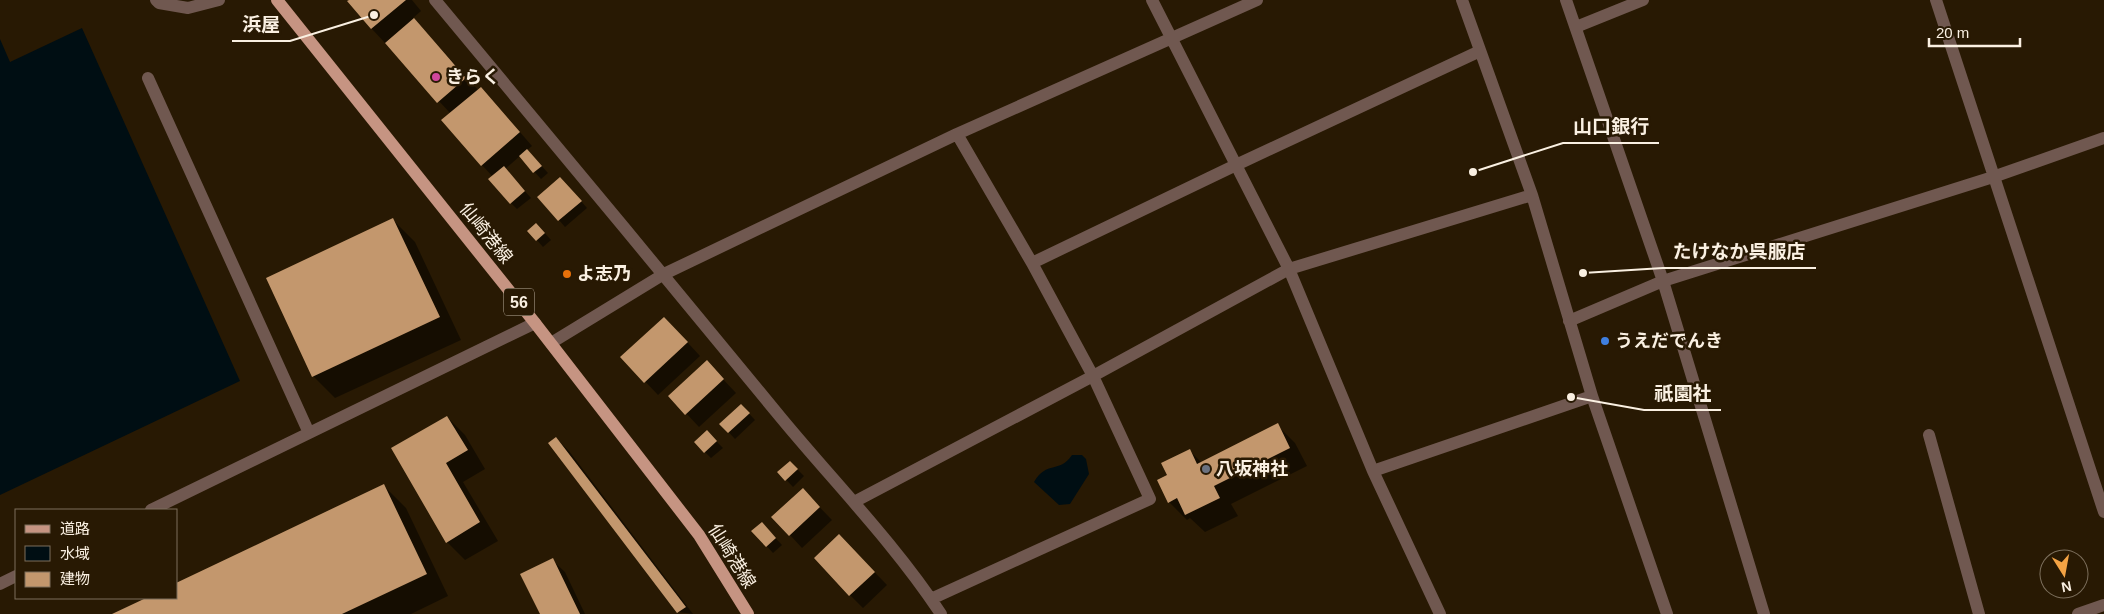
<svg xmlns="http://www.w3.org/2000/svg" width="2104" height="614" viewBox="0 0 2104 614" font-family="Helvetica,'Noto Sans JP',sans-serif">
<rect width="100%" height="100%" fill="#281903"/>
<!-- water -->
<path fill="#000e13" d="M82 28 240 381 0 495V39L10 62Z
M1072 455H1082L1086 459 1089 474 1070 504 1059 505 1034 482C1047 460 1059 474 1072 455Z"/>
<!-- shadow -->
<path fill="#0007" d="M351 0H412L421 11 413 18 478 90 481 88 493 101 532 146 527 150 548 173 541 179 520 156 505 169 531 198 517 209 511 203 493 177 482 165 451 114 372 29 349 2Z
M567 185 587 208 565 227 539 197Z
M393 220 415 242 461 340 335 398 313 376Z
M529 231H543L551 240 543 247Z
M677 331 700 356 658 395 622 357Z
M719 375 736 393 699 427 670 396Z
M741 405 755 420 735 439 721 424Z
M447 417 465 435 485 469 463 482 498 541 465 560 447 542 393 449Z
M1277 425 1295 443 1307 466 1231 504 1238 516 1205 532 1190 518 1187 520 1169 502V476L1190 451 1202 463Z
M707 432 723 448 711 458 705 452Z
M556 438 569 451 693 614 678 612 550 443Z
M790 462 804 476 793 487 779 472Z
M384 486 406 508 448 596 411 614H115L149 598H176Z
M803 490 832 520 802 548 790 535Z
M768 530 782 545 773 553 753 531Z
M852 549 887 585 863 608 850 595Z
M552 560 565 572 585 614H541Z"/>
<!-- building -->
<path fill="#c3976d" d="M349 0H406L371 29 347 1Z
M414 18 466 78 437 103 385 43Z
M481 87 520 132 481 166 441 120Z
M527 149 542 166 533 173 519 156Z
M504 166 525 191 510 204 488 179Z
M560 177 582 201 558 221 537 197Z
M393 218 440 317 312 377 266 278Z
M536 223 545 233 536 241 527 231Z
M664 317 688 342 644 383 620 357Z
M707 360 724 379 685 415 668 396Z
M741 404 750 413 728 433 719 424Z
M447 416 468 450 446 463 480 522 446 543 391 448Z
M1278 423 1290 448 1214 486 1220 498 1185 515 1177 498 1168 503 1157 480 1167 475 1161 463 1190 449 1197 464Z
M707 430 717 441 704 453 694 442Z
M556 437 686 607 677 613 548 443Z
M790 461 798 469 785 481 777 472Z
M384 484 427 574 342 614H112L146 598H176V583Z
M803 488 820 507 789 536 771 517Z
M762 522 776 538 766 547 751 531Z
M839 534 875 572 849 596 814 558Z
M553 558 580 614H540L520 574Z"/>
<g fill="none" stroke-linecap="round" stroke-linejoin="round">
<!-- minor -->
<path stroke="#705850" stroke-width="12" d="M156 0 159 3 188 8 219 0
M435 0C551 139 667 279 782 419 835 483 895 544 941 614
M1152 0 1289 269 1373 471 1440 614
M1462 0 1532 195 1592 396 1667 614
M1566 0 1663 281 1764 614
M1936 0 2104 512
M1576 27 1643 0
M148 78 309 433
M1032 263 1236 165 1480 51
M1569 321 1663 281 1993 177 2104 138
M551 343 664 274 957 134 1257 0
M1929 435 1979 614
M1373 471 1592 396
M854 502 1093 376 1289 269 1532 195
M151 510 535 323
M0 584 16 576
M931 599 1150 499 1093 376 1032 263 957 134
M2078 614 2104 605"/>
<!-- major -->
<path stroke="#c69482" stroke-width="12" d="M277 0 535 323 699 535 748 614"/>
</g>
<!-- markers -->
<circle fill="#d1479c" stroke="#281903" stroke-width="2" cx="436" cy="77" r="5"/>
<circle fill="#e8710a" stroke="#281903" stroke-width="2" cx="567" cy="274" r="5"/>
<circle fill="#3f7fe0" stroke="#281903" stroke-width="2" cx="1605" cy="341" r="5"/>
<circle fill="#6b7280" stroke="#281903" stroke-width="2" cx="1206" cy="469" r="5"/>
<g text-anchor="middle" stroke-width="5" stroke-linejoin="round" paint-order="stroke">
<!-- shield labels -->
<rect fill="#281903" stroke="#bbb09f" stroke-width="1" x="504" y="288.5" width="30" height="27" rx="4"/>
<g font-size="16" font-weight="bold" fill="#faf0e2">
<text x="519" y="308">56</text>
</g>
<!-- poi labels -->
<g font-size="18" font-weight="bold" fill="#faf0e2" stroke="#281903" text-anchor="start">
<text x="446" y="83">きらく</text>
<text x="577" y="280">よ志乃</text>
<text x="1615" y="347">うえだでんき</text>
<text x="1216" y="475">八坂神社</text>
</g>
<!-- street labels -->
<g font-size="18" fill="#faf0e2" stroke="#281903">
<text transform="translate(486 233) rotate(51)" y="6">仙崎港線</text>
<text transform="translate(732 556) rotate(58)" y="6">仙崎港線</text>
</g>
</g>
<!-- callouts -->
<path fill="none" stroke="#faf0e2" stroke-width="2" d="M374 15L290 41H232M1473 172L1563 143H1659M1583 273L1663 268H1816M1571 397L1644 410H1721"/>
<g fill="#faf0e2" stroke="#281903" stroke-width="2">
<circle cx="374" cy="15" r="5"/>
<circle cx="1473" cy="172" r="5"/>
<circle cx="1583" cy="273" r="5"/>
<circle cx="1571" cy="397" r="5"/>
</g>
<g font-size="19" text-anchor="middle" font-weight="bold" fill="#faf0e2" stroke="#281903" stroke-width="5" stroke-linejoin="round" paint-order="stroke">
<text x="261" y="31">浜屋</text>
<text x="1611" y="133">山口銀行</text>
<text x="1739" y="258">たけなか呉服店</text>
<text x="1683" y="400">祇園社</text>
</g>
<!-- legend -->
<rect x="15" y="509" width="162" height="90" fill="#281903" stroke="#7c6f5c"/>
<rect x="25" y="525" width="25" height="8" fill="#c69482" stroke="#7c6f5c"/>
<text x="60" y="534" font-size="15" fill="#faf0e2">道路</text>
<rect x="25" y="546" width="25" height="15" fill="#000e13" stroke="#7c6f5c"/>
<text x="60" y="559" font-size="15" fill="#faf0e2">水域</text>
<rect x="25" y="572" width="25" height="15" fill="#c3976d" stroke="#7c6f5c"/>
<text x="60" y="584" font-size="15" fill="#faf0e2">建物</text>
<!-- north arrow -->
<g transform="translate(2064 574) rotate(169)"><circle r="24" fill="#281903" stroke="#7c6f5c"/>
<path d="M0-4L9 19L0 12L-9 19Z" fill="#f4a344"/>
<text y="-8" font-size="14" font-weight="bold" text-anchor="middle" fill="#faf0e2">N</text>
</g>
<!-- scale -->
<path d="M1929 38v8h91v-8" fill="none" stroke="#faf0e2" stroke-width="2.5"/>
<text x="1936" y="38" font-size="15" fill="#faf0e2" stroke="#281903" stroke-width="4" paint-order="stroke">20 m</text>
</svg>
